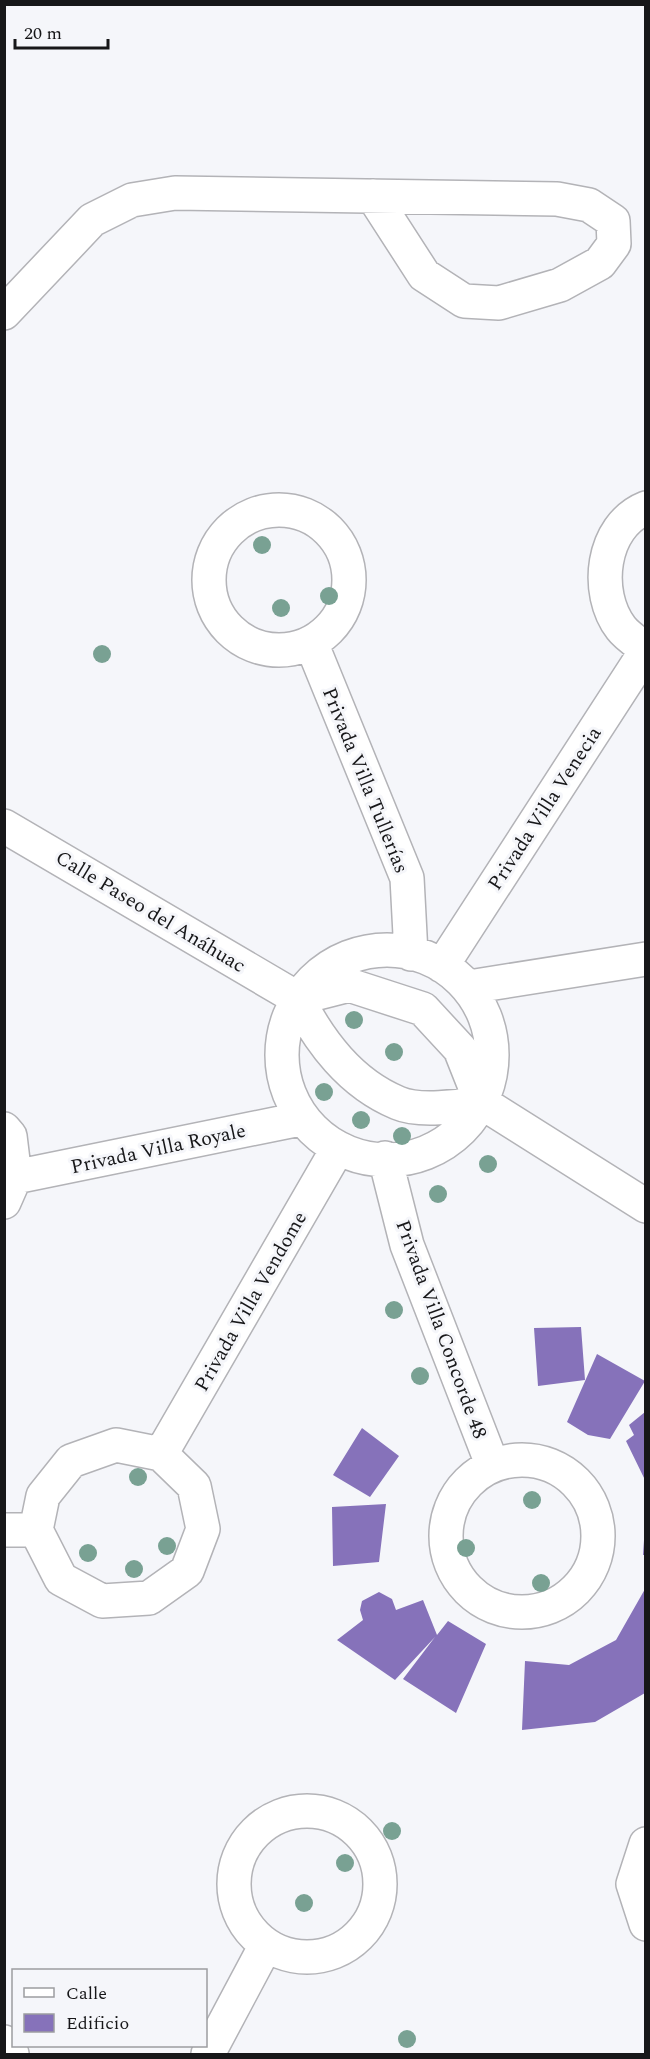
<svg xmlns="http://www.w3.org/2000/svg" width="650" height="2059" viewBox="0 0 650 2059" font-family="Spectral,serif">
<rect width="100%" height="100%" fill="#f5f6fa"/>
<!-- building -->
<path fill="#8672ba" d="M581 1327 585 1380 538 1386 534 1328Z
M597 1354 645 1381 610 1439 588 1435 567 1422Z
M645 1412V1480L626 1441 634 1435 629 1425Z
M362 1428 399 1456 370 1497 333 1475Z
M386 1504 379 1562 333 1566 332 1507Z
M644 1540H645V1555H643Z
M645 1589V1693L595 1722 522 1730 525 1661 569 1665 616 1640Z
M379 1592 392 1599 396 1610 423 1600 437 1635 448 1621 486 1644 456 1713 403 1679 435 1637 395 1680 337 1640 363 1620 360 1610 362 1601Z"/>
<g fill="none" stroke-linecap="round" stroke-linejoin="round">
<defs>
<path id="minor" d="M4 313 92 220 132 200 175 193 557 199 589 205 613 221 614 244 600 263 560 285 499 303 464 301 424 275 373 196
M646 508C601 526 594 593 621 628 627 636 638 643 646 649
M209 580a70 70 0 1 1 140 0a70 70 0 1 1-140 0Z
M312 645 407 878 411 954
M4 826 297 998C320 1042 350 1083 398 1103 419 1112 459 1107 481 1102
M282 1055a105 105 0 1 1 210 0a105 105 0 1 1-210 0Z
M442 966 646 651
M469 987 646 959
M302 997 349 985 423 1009 460 1049 481 1102 646 1206
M4 1129 10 1136 15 1177 4 1202
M385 1158 407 1245 492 1464
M15 1177 300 1119
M116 1445 161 1454 194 1486 203 1529 187 1571 149 1598 102 1601 61 1579 36 1530 43 1496 71 1461Z
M161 1454 338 1148
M446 1536a76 76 0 1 1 152 0a76 76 0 1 1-152 0Z
M4 1530H36
M234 1884a73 73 0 1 1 146 0a73 73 0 1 1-146 0Z
M646 1844 633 1884 646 1924
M4 2042 12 2054
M208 2054 266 1945"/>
</defs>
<!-- minor casing -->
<use href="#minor" stroke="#b3b3b7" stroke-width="36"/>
<!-- minor -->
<use href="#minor" stroke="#fff" stroke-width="33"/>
</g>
<!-- trees -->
<g fill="#79a193">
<circle cx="262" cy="545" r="9"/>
<circle cx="329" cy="596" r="9"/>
<circle cx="281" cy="608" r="9"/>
<circle cx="102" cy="654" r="9"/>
<circle cx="354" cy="1020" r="9"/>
<circle cx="394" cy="1052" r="9"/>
<circle cx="324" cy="1092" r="9"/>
<circle cx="361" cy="1120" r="9"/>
<circle cx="402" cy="1136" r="9"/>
<circle cx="488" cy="1164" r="9"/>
<circle cx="438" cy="1194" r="9"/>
<circle cx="394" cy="1310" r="9"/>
<circle cx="420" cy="1376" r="9"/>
<circle cx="138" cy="1477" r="9"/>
<circle cx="532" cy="1500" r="9"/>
<circle cx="167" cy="1546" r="9"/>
<circle cx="466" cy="1548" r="9"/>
<circle cx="88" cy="1553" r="9"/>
<circle cx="134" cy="1569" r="9"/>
<circle cx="541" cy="1583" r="9"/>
<circle cx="392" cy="1831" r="9"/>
<circle cx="345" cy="1863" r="9"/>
<circle cx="304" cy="1903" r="9"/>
<circle cx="407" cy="2039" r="9"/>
</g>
<g text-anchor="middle" stroke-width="6" stroke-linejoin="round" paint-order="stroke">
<!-- street labels -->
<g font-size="20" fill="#171719" stroke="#f5f6fa">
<text transform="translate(366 780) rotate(68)" y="7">Privada Villa Tullerías</text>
<text transform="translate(544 808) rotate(-57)" y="7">Privada Villa Venecia</text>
<text transform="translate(151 911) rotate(31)" y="7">Calle Paseo del Anáhuac</text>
<text transform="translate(158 1148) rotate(-12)" y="7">Privada Villa Royale</text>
<text transform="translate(250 1301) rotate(-60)" y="7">Privada Villa Vendome</text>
<text transform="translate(442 1329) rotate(70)" y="7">Privada Villa Concorde 48</text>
</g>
</g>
<!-- border -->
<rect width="650" height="2059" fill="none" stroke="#171719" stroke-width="12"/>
<!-- legend -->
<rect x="12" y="1969" width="195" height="78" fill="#f5f6fa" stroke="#9c9da0" stroke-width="1.5"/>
<rect x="24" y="1988" width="30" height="9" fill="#ffffff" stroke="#9c9da0" stroke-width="1.5"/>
<text x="66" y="1999" font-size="18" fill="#171719">Calle</text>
<rect x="24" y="2014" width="30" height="18" fill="#8672ba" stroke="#9c9da0" stroke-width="1.5"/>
<text x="66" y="2029" font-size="18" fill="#171719">Edificio</text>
<!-- scale -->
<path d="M15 39v9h93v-9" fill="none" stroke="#171719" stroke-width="3"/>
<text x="24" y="39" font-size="18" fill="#171719" stroke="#f5f6fa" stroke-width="4.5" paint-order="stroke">20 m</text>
</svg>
